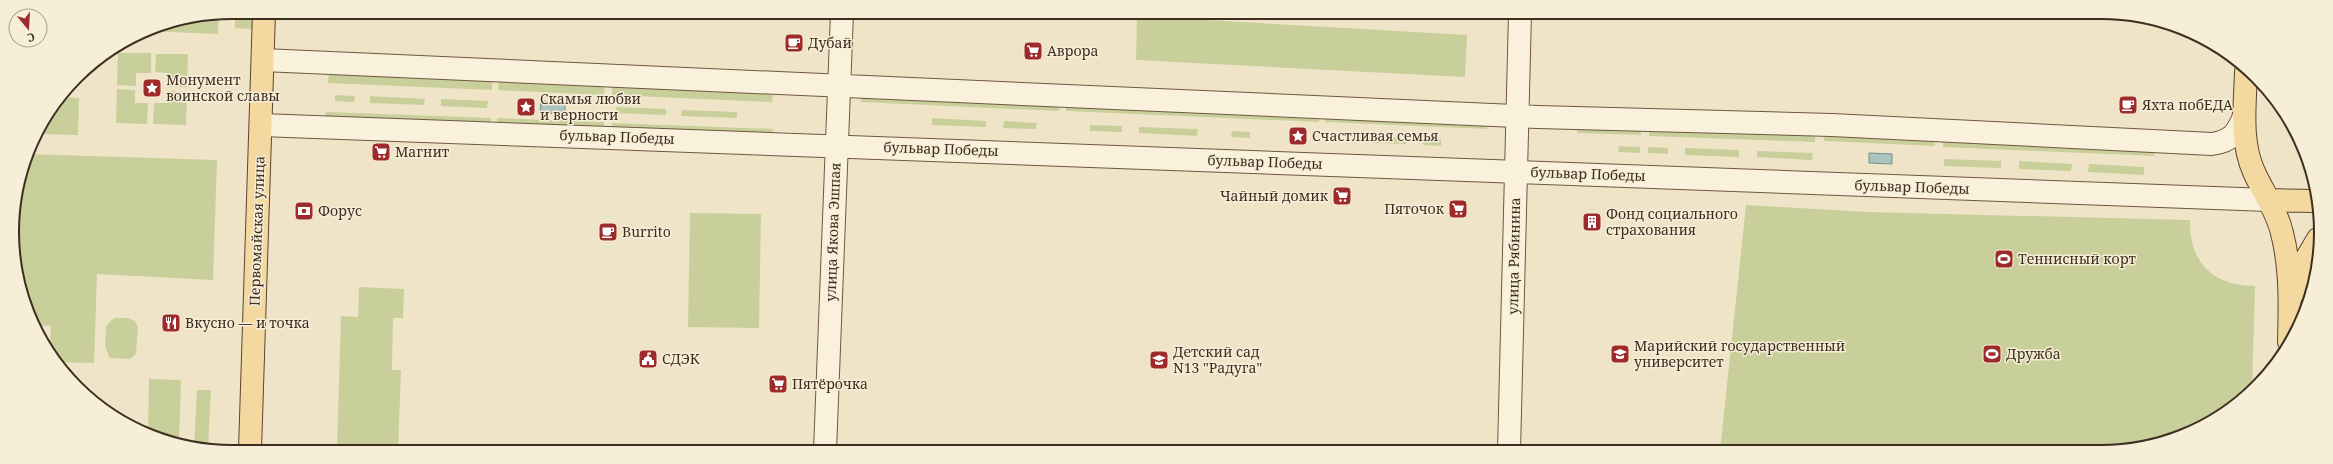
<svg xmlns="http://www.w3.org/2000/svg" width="2333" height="464" viewBox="0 0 2333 464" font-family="'Noto Serif',serif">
<rect width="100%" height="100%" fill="#f0e4c8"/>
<!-- green -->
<path fill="#c9cf9b" d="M235 12H252V29L235 28Z
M219 15 218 34 144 31 148 29Z
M1137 16 1467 35 1465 77 1136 60Z
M118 53H151V73H136V86L117 85Z
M156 54H188L187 87H168V73L155 72Z
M329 72 492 79V90L328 83Z
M499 80 605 85 604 95 498 90Z
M612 85 773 92 772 102 612 95Z
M117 89 135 90V103H148L147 124 116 123Z
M167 91 187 92 186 125 153 124 154 103H167Z
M335 95 355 96 354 102 335 101Z
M861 95 1060 103 1059 111 861 102Z
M370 96 425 99 424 105 370 103Z
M62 97 79 98 78 135 38 134Z
M441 99 488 101 487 108 441 106Z
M1066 104 1320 114 1319 122 1066 111Z
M616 107 666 109V115L616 113Z
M682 110 737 112V118L681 116Z
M326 112 491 118V129L325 123Z
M1326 115 1487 122V129L1325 122Z
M497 118 604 122V133L497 129Z
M932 118 986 121V127L932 125Z
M1004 121 1037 123 1036 129 1003 128Z
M612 123 773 129 772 140 611 134Z
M1578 124 1641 126V135L1577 133Z
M1090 125 1122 126V132L1090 131Z
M1649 126 1815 132V142L1649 136Z
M1139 127 1198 129 1197 136 1139 133Z
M1232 131 1250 132V138L1231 137Z
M1825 131 1935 137V146L1824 141Z
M1352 136 1406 138V144L1352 142Z
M1943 138 2155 147 2154 156 1943 147Z
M1423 139H1441V146L1423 145Z
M1619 146 1640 147V153L1618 152Z
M1648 147 1668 148V154L1648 153Z
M1685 148 1739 150V157L1685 155Z
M1757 151 1813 153 1812 160 1757 157Z
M27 154 217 160 213 280 97 274 94 363 58 362 50 349 51 326 36 325 24 303 12 218Z
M1944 159 2001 161V168L1944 166Z
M2019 161 2072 164 2071 171 2019 169Z
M2089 164 2144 167V175L2088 172Z
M1746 205 1867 212 2190 220C2189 262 2213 286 2255 286L2252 391 2185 435 2116 452 1720 451Z
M690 213 761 214 759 328 688 327Z
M359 287 404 289 403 318H393L392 370H401L398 450H337L341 316 358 317Z
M114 318H128L135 321 138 328 136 354 130 359 110 358 105 347 106 326Z
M149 379 181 380 179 443 148 433Z
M197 390H211L208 450 194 447Z"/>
<!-- water -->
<path fill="#a9c4bc" stroke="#6f938a" d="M541 101 565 102V114L540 113Z
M1869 153 1892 154V164L1869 163Z"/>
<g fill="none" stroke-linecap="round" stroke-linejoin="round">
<defs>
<path id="secondary" d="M263 60 1538 117 1832 125 2212 144C2231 141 2237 134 2244 116
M261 125 2268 200
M825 451 842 13
M1509 451 1520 13"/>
<path id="primary" d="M2246 72C2245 105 2240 141 2254 172 2263 192 2277 211 2282 233 2291 268 2290 307 2289 342
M2268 200 2315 201
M2292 295 2303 264 2318 239
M250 450 264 12"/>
</defs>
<!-- secondary casing -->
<use href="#secondary" stroke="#6f573f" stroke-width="24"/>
<!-- primary casing -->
<use href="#primary" stroke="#5b4430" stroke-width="24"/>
<!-- secondary -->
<use href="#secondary" stroke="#faf1dc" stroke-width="22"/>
<!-- primary -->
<use href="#primary" stroke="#f3d9a0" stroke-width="22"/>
</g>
<!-- icons -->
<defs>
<symbol id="cafe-square" viewBox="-11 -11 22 22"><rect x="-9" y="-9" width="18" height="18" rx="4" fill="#9e2a2b" stroke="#f7eed8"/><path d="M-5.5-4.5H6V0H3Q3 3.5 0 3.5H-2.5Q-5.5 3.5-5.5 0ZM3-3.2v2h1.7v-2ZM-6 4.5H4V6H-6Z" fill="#fff"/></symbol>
<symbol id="supermarket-square" viewBox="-11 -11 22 22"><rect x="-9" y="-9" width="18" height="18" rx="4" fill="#9e2a2b" stroke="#f7eed8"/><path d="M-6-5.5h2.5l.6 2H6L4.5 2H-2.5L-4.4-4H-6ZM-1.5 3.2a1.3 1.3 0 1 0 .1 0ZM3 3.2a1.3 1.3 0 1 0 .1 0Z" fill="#fff"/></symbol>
<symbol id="sight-square" viewBox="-11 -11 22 22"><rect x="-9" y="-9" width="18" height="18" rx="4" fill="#9e2a2b" stroke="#f7eed8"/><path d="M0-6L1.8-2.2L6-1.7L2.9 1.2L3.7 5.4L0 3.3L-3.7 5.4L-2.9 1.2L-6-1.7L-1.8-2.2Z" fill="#fff"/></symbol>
<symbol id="bank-square" viewBox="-11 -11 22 22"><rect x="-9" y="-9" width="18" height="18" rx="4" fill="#9e2a2b" stroke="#f7eed8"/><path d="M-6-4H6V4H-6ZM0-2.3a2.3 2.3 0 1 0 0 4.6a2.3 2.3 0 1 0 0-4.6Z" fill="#fff"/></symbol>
<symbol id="building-square" viewBox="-11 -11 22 22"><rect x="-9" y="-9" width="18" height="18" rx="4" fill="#9e2a2b" stroke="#f7eed8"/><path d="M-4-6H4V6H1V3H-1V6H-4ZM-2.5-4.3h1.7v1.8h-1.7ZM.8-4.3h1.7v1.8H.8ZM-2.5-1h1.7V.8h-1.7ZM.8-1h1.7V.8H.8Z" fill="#fff"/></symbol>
<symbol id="stadium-square" viewBox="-11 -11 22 22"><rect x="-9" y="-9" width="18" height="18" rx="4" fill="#9e2a2b" stroke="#f7eed8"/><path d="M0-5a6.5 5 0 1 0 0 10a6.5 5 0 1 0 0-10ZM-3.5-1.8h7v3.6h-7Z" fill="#fff"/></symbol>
<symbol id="restaurant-square" viewBox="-11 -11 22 22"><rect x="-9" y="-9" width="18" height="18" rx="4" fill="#9e2a2b" stroke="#f7eed8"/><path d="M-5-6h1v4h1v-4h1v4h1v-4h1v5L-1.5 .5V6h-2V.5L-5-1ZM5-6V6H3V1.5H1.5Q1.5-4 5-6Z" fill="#fff"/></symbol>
<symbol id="university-square" viewBox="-11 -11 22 22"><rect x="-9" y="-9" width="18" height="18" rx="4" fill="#9e2a2b" stroke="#f7eed8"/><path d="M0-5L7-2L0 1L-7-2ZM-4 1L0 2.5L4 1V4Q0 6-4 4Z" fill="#fff"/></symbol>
<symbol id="civic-square" viewBox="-11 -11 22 22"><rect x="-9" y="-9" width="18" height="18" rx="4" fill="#9e2a2b" stroke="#f7eed8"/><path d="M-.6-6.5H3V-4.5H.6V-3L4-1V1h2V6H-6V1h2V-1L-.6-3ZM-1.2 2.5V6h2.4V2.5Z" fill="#fff"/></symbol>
<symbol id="school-square" viewBox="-11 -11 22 22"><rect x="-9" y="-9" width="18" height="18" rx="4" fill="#9e2a2b" stroke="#f7eed8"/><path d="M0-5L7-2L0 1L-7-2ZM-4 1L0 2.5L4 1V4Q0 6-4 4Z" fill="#fff"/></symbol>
</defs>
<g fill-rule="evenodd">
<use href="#cafe-square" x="783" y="32" width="22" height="22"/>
<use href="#supermarket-square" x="1022" y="40" width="22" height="22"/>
<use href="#sight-square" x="141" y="77" width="22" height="22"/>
<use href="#cafe-square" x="2117" y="94" width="22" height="22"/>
<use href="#sight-square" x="515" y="96" width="22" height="22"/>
<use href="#sight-square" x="1287" y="125" width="22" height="22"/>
<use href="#supermarket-square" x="370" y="141" width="22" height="22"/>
<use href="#supermarket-square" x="1331" y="185" width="22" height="22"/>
<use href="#supermarket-square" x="1447" y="198" width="22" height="22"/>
<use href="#bank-square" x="293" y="200" width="22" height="22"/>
<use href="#building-square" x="1581" y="211" width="22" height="22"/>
<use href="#cafe-square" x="597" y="221" width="22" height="22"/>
<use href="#stadium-square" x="1993" y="248" width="22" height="22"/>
<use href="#restaurant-square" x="160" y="312" width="22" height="22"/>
<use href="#university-square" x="1609" y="343" width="22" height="22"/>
<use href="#stadium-square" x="1981" y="343" width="22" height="22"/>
<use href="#civic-square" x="637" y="348" width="22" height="22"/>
<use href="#school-square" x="1148" y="349" width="22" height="22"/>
<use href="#supermarket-square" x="767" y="373" width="22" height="22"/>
</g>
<g text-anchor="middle" stroke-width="3" stroke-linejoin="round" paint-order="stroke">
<!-- poi labels -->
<g font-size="14" fill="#3d2e20" stroke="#f7eed8" text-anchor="start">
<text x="808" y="48">Дубай</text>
<text x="1047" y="56">Аврора</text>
<text x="166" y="85">Монумент<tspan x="166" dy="16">воинской славы</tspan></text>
<text x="540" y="104">Скамья любви<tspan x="540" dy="16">и верности</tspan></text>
<text x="2142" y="110">Яхта побЕДА</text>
<text x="1312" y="141">Счастливая семья</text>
<text x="395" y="157">Магнит</text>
<text x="1328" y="201" text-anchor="end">Чайный домик</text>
<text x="1444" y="214" text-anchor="end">Пяточок</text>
<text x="318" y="216">Форус</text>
<text x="1606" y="219">Фонд социального<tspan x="1606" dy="16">страхования</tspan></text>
<text x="622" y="237">Burrito</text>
<text x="2018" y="264">Теннисный корт</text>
<text x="185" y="328">Вкусно — и точка</text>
<text x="1634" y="351">Марийский государственный<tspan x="1634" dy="16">университет</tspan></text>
<text x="1173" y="357">Детский сад<tspan x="1173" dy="16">N13 "Радуга"</tspan></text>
<text x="2006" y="359">Дружба</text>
<text x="662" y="364">СДЭК</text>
<text x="792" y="389">Пятёрочка</text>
</g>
<!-- street labels -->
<g font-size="14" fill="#3d2e20" stroke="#f7eed8">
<text transform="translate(617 137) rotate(2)" y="5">бульвар Победы</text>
<text transform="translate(941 149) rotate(2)" y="5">бульвар Победы</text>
<text transform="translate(1265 162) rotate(2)" y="5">бульвар Победы</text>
<text transform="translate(1588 174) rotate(2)" y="5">бульвар Победы</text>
<text transform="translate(1912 187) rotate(2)" y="5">бульвар Победы</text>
<text transform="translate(257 231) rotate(-88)" y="5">Первомайская улица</text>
<text transform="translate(833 232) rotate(-88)" y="5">улица Якова Эшпая</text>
<text transform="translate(1514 256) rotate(-89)" y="5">улица Рябинина</text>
</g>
</g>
<!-- crop -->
<path d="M0 0H2333V464H0ZM232 19H2101A213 213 0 0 1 2314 232V232A213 213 0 0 1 2101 445H232A213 213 0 0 1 19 232V232A213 213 0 0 1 232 19Z" fill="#f7eed8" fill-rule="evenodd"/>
<path fill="none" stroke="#3d2e20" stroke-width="2" d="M232 19H2101A213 213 0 0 1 2314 232V232A213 213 0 0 1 2101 445H232A213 213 0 0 1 19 232V232A213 213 0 0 1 232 19Z"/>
<!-- north arrow -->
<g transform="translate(28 28) rotate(162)"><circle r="19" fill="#f7eed8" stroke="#ada18e"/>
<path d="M0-3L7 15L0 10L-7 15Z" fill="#9e2a2b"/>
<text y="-6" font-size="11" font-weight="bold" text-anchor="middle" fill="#3d2e20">С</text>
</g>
</svg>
